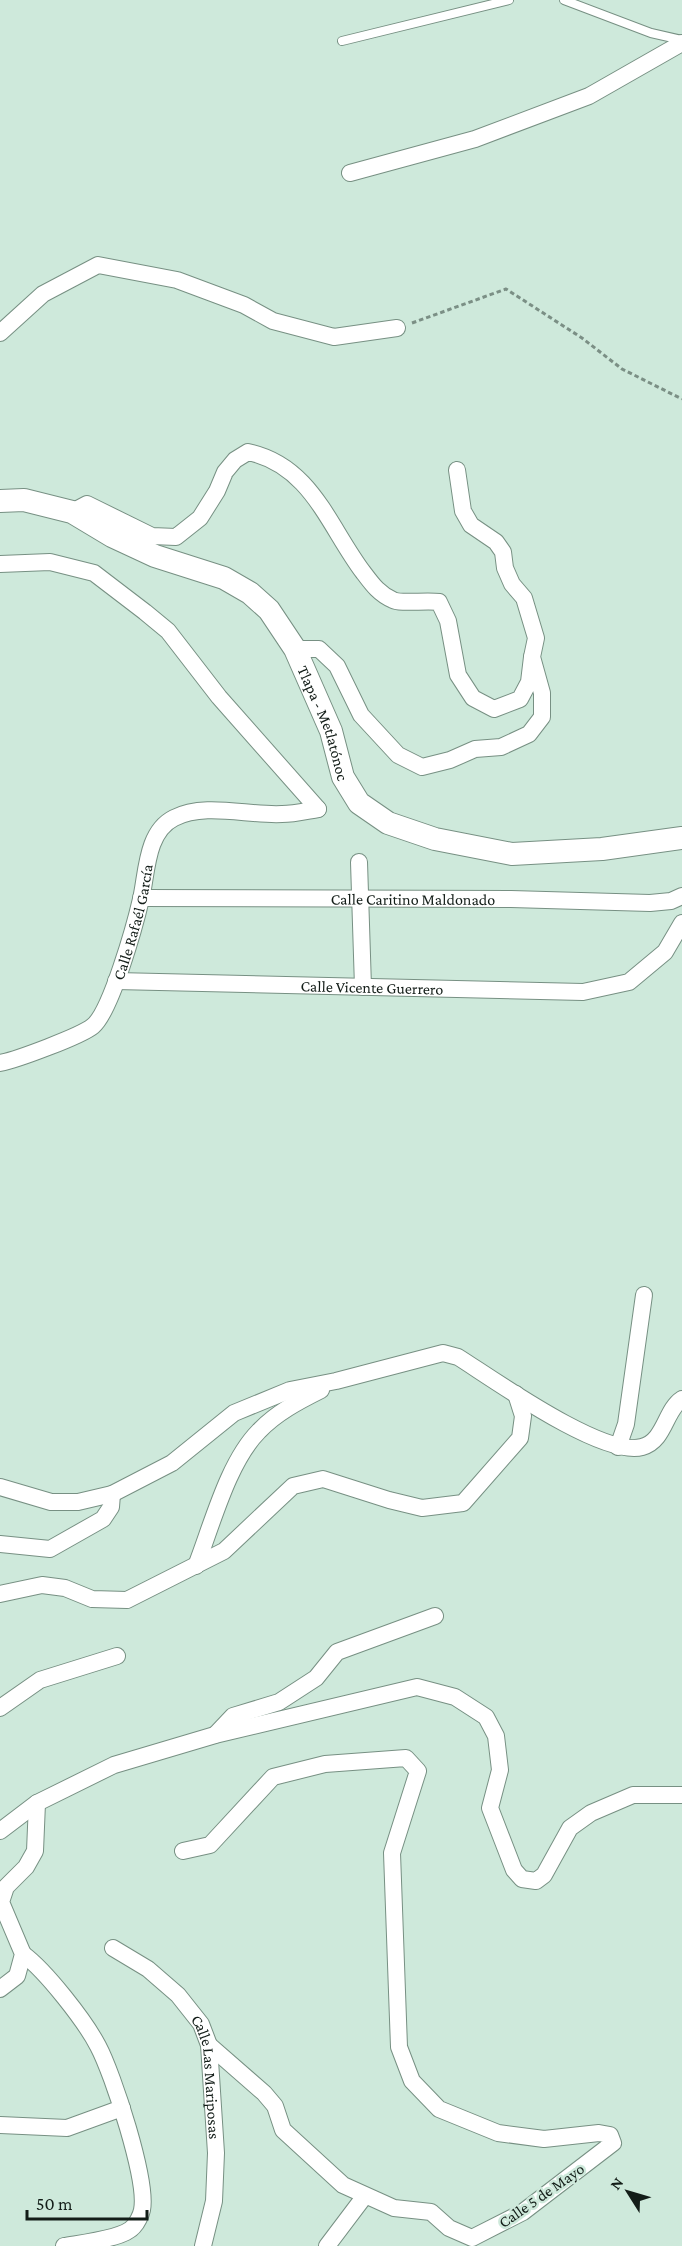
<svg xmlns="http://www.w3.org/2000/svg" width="682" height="2246" viewBox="0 0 682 2246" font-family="'Crimson Pro',serif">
<rect width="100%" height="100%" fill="#cee9db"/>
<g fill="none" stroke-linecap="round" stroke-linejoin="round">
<defs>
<path id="lane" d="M564 0 651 33 682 40
M342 41 509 0"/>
<g id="street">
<path d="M350 173 475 139 589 96 682 43"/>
<path d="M0 333 43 294 98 265 177 280 244 305 273 321 334 337 397 328"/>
<path d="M72 512 87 504 152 536 176 537 200 518 217 491 225 472 235 460 248 452C311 465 329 527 363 572 372 584 379 594 393 600 400 604 427 600 439 602L448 621 458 675 473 698 494 709 520 699 529 682 532 657"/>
<path d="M0 564 50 562 94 573 145 612 168 631 219 697 318 809"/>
<path d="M295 649H319L337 666 361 715 398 755 422 767 450 760 475 749 501 747 529 734 542 717V693L532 657 536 638 524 598 512 584 505 568 503 552 496 542 471 525 463 511 457 470"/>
<path d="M359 862 363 987"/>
<path id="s1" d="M141 898 511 899 650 903 671 901 682 896"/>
<path id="s2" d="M116 981 583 992 629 982 665 952 682 923"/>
<path id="s3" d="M0 1063C16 1060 81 1036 93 1026 111 1011 135 925 141 899 147 873 146 832 174 818 205 802 248 816 282 814 294 814 306 811 318 809"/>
<path d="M618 1447 626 1424 644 1295"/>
<path d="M0 1487 51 1502H78L112 1494 172 1463 234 1413 290 1390 336 1381 443 1353 458 1357C493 1379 603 1458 642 1447 665 1441 665 1410 682 1399"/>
<path d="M0 1544 50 1549 103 1519 111 1507 112 1494"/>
<path d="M196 1566C212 1525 228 1462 259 1431 276 1413 299 1401 321 1390"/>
<path d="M0 1594 42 1585 65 1588 92 1599 127 1600 224 1551 293 1486 323 1479 389 1500 422 1508 463 1503 520 1438 523 1416 516 1394"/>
<path d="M0 1708 40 1680 117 1656"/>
<path d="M215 1735 233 1716 279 1702 316 1678 337 1652 435 1616"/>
<path d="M0 1831 37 1803 114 1765 215 1735 417 1687 455 1697 486 1717 496 1736 500 1770 490 1808 514 1870 522 1879 536 1881 544 1875 570 1828 591 1813 633 1795H682"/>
<path d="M183 1851 210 1845 273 1777 325 1764 406 1758 418 1771 392 1853 399 2047 412 2081 439 2109 498 2133 544 2139 599 2133 610 2135 613 2143 523 2212 472 2238 449 2228 431 2212 394 2208 343 2185 283 2130 275 2106 264 2093 209 2045"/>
<path id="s4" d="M113 1948 148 1969 178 1995 201 2024 209 2045 216 2153 214 2201 203 2246"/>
<path d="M23 1954C46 1971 85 2021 98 2046 113 2074 148 2181 142 2210 141 2215 137 2223 134 2226 124 2239 81 2243 64 2246"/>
<path d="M0 1989 17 1976 23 1954 1 1902 6 1887 26 1867 35 1851 37 1803"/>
<path d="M0 2125 67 2128 122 2108"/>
<path d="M327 2246 364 2197"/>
</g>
<g id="secondary">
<path id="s5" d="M0 501 24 500 72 512 112 536 155 556 224 578 250 593 269 610 295 649 331 731 343 777 359 803 388 823 435 839 512 854 602 849 682 838"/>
</g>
</defs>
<!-- lane casing -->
<use href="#lane" stroke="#779083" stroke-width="10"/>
<!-- street casing -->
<use href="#street" stroke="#779083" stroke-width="18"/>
<!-- secondary casing -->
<use href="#secondary" stroke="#779083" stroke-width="24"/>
<!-- path -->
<path stroke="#7b8f85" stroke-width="3" stroke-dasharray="4.5 3" stroke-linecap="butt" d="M412 323 506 289 582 338 622 369 682 399"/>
<!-- lane -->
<use href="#lane" stroke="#fff" stroke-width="8"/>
<!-- street -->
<use href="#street" stroke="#fff" stroke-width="16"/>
<!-- secondary -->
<use href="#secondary" stroke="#fff" stroke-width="22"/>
</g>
<g text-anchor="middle" stroke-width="5" stroke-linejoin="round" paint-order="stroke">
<!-- street labels -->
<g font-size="16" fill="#131d18" stroke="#cee9db">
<text dy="6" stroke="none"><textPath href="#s5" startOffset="422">Tlapa - Metlatónoc</textPath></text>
<text dy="6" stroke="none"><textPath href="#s1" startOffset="272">Calle Caritino Maldonado</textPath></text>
<text dy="6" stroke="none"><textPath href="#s3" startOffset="213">Calle Rafaél García</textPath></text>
<text dy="6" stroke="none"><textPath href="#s2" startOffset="256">Calle Vicente Guerrero</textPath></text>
<text dy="6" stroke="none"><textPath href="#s4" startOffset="171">Calle Las Mariposas</textPath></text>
<text transform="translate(541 2195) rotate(-35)" y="6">Calle 5 de Mayo</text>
</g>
</g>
<!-- north arrow -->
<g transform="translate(628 2192) rotate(307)" stroke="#cee9db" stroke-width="4.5" paint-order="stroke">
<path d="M0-4.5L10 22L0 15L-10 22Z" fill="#131d18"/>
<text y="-9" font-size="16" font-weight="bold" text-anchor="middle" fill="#131d18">N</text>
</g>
<!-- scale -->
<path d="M27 2210v9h120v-9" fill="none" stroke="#131d18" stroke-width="3"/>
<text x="36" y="2210" font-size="18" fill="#131d18" stroke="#cee9db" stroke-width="4.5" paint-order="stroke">50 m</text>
</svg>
